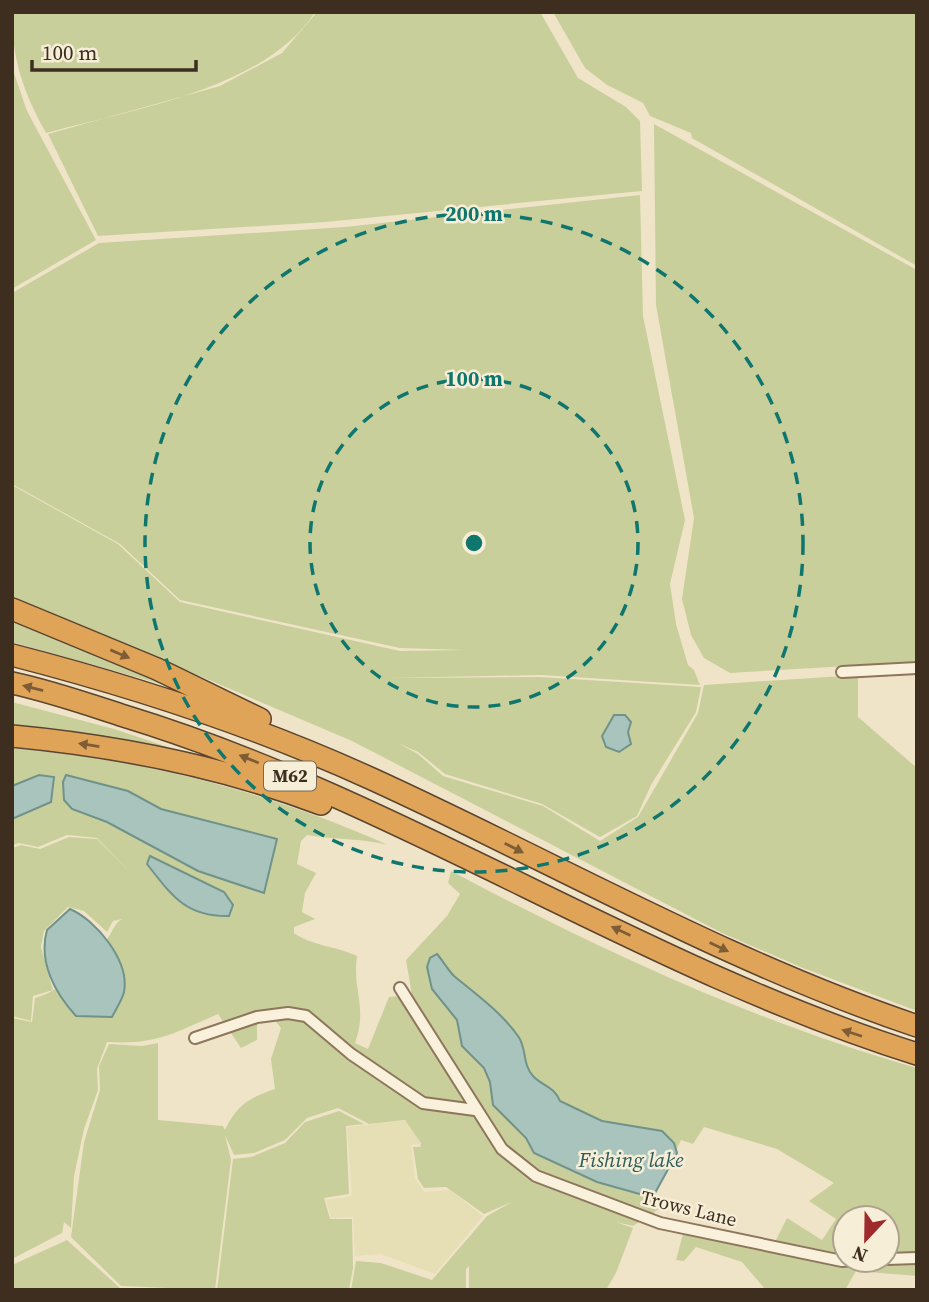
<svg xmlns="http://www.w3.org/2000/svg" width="929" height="1302" viewBox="0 0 929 1302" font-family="'Source Serif 4',serif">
<rect width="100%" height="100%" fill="#f0e4c8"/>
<!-- farmland -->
<path fill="#e6deb5" d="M418 1119 420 1144 411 1145 415 1178 424 1192 450 1190 483 1216 435 1274 381 1254 355 1256 353 1217 331 1218 326 1200 352 1196 347 1127Z"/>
<!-- green -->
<path fill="#c9cf9b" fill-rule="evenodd" d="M12 12H315C266 89 130 110 46 133 23 91 12 60 12 12Z
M317 12H540L578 78 626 107 640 121 642 191 325 222 98 236 48 134 220 86 282 53Z
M553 12H917V266L692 138 691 133 650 116 643 103 607 85 585 68Z
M12 67 27 111 96 240 12 289Z
M654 124 917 270V662L730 673 704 658 691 635 682 599 694 518 656 305Z
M640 195 643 316 685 520 670 584 676 624 688 665 694 670 700 685 541 675 389 678 539 677 701 687 696 712 651 785 637 816 600 837 542 804 445 774 418 752 398 743 418 754 443 776 543 806 600 841 638 817 698 713 704 685 858 675V717L917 768V1011L803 968 722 933 352 741 12 596V485L118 544 180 602 400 651 463 650 400 648 180 600 120 544 12 484V293L99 243 345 227Z
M12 617 193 693 12 642Z
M12 702 114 729 228 767C156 747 87 733 12 727Z
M12 748C142 759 270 792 388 845 361 838 335 840 307 835L301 841 297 864 316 873 305 893 302 912 315 919 294 927V933C312 946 336 946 357 956 352 991 368 1006 355 1043L368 1049 389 997 412 995 406 960 447 916 460 894 448 883 451 871C600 950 755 1022 917 1068V1276L856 1271 845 1290H769L765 1289 742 1262 696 1247 684 1261 676 1260 684 1230 775 1242 787 1218 822 1240 836 1219 809 1201 834 1183 777 1149 704 1127 693 1144 681 1140 652 1199 659 1209 633 1226 616 1222 633 1228 616 1273 606 1290H469V1266L466 1269V1290H351L356 1261 381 1263 432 1280 487 1216 512 1202 484 1214 446 1187 424 1188 418 1179 413 1147H420L421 1143 405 1120 369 1124 338 1108 307 1118 285 1140 254 1153 234 1155 225 1135 231 1160 215 1290 121 1286 71 1237 84 1142 100 1090 99 1066 109 1044 142 1046 158 1043V1120L223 1126 225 1130C237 1105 249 1098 275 1089L271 1059 281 1028 268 1012 257 1014V1040L241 1048 218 1014C174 1033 157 1045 107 1042L97 1069 98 1090 84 1129 74 1176 71 1228 64 1222 62 1233 12 1259V1018L32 1022 35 998C64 990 86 963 106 940 113 933 113 924 122 919L113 921 107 932 84 911 68 907 44 931 41 947 53 990 33 996 31 1021 12 1016V848L21 845 40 849 69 837 97 839 132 874 97 838 67 835 38 847 19 843 12 845ZM845 1218H887V1260H845Z
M339 1111 364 1124 346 1126 349 1194 324 1198 330 1219H352L353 1268 349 1290H217L233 1159 251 1157 285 1143 305 1122Z
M67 1240 120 1288 145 1290H12V1265Z"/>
<!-- water -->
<path fill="#a9c4bc" stroke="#6f938a" stroke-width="2" d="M614 715H625L631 722 628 732 631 744 619 752 606 747 602 736Z
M39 775 54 777 51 802 12 819V786Z
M66 775 128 791 161 809 277 839 264 893 198 871 107 822 72 809 64 800 63 782Z
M150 856 224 892 233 905 229 916C186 917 172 896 147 864Z
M70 909C96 920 130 961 124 992 122 1000 116 1009 112 1017L76 1016C55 993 38 962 47 930Z
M437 954C443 961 448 970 454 976 477 995 500 1011 518 1036 527 1048 522 1064 533 1076 542 1086 554 1086 560 1101L602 1121 662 1131 674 1143 677 1153 655 1193 643 1195 597 1182 534 1153 526 1138 493 1105 490 1082 484 1068 462 1046 457 1020 432 989 427 967 430 958Z"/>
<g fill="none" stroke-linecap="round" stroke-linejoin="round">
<defs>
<path id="minor" d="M842 672 917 668
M400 988 502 1149 536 1176 660 1223 842 1261 862 1260
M195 1038 257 1017 288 1013 306 1016 351 1054 423 1103 475 1110
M887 1259 917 1258"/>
<path id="motorway" d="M12 609 157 669 260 719
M12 655C136 687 256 726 372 779 554 862 727 962 917 1026
M12 683C50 691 87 704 124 716 400 800 642 968 917 1054
M12 736C118 746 221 766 321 804"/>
</defs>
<!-- minor casing -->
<use href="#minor" stroke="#8d765c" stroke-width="14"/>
<!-- motorway casing -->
<use href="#motorway" stroke="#5b4430" stroke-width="24"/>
<!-- minor -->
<use href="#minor" stroke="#faf1dc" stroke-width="10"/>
<!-- motorway -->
<use href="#motorway" stroke="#e0a458" stroke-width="21"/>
</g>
<!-- one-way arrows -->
<defs><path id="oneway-solid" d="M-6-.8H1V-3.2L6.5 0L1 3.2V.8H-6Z" transform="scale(1.75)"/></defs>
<g fill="#7e5d36">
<use href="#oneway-solid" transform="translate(120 654) rotate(23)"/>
<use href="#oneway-solid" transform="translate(33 688) rotate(-166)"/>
<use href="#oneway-solid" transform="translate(89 745) rotate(-171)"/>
<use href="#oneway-solid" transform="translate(249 759) rotate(-158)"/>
<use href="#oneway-solid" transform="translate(514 848) rotate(27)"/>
<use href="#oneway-solid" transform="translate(621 931) rotate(-155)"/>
<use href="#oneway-solid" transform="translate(719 947) rotate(26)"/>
<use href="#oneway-solid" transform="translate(852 1033) rotate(-162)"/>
</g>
<!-- distance rings -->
<g fill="none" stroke="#0f766e" stroke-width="3.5" stroke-dasharray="12 9">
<circle cx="474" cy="543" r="164"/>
<circle cx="474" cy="543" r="329"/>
</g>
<g text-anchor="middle" stroke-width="5" stroke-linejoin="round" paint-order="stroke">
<!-- shield labels -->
<rect fill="#f7eed8" stroke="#756857" stroke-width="2" x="264" y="761.5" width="52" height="29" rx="5"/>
<g font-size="18" font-weight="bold" fill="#3d2e20">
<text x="290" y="782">M62</text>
</g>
<!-- street labels -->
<g font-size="19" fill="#3d2e20" stroke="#f7eed8">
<text transform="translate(689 1208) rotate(14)" y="7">Trows Lane</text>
</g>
<!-- water labels -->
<g font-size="21" font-style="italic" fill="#2f5d5a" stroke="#f7eed8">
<text x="631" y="1167">Fishing lake</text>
</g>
</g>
<circle cx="474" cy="543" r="10" fill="#0f766e" stroke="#f7eed8" stroke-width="3.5"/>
<g font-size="21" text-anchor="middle" font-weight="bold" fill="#0f766e" stroke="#f7eed8" stroke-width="5" stroke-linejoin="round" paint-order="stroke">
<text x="474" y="221">200 m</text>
<text x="474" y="386">100 m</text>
</g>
<!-- border -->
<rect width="929" height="1302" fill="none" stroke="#3d2e20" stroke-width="28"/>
<!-- north arrow -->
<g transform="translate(866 1239) rotate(202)"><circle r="33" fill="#f7eed8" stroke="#ada18e" stroke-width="2"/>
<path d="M0-5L12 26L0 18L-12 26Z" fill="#9e2a2b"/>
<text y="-10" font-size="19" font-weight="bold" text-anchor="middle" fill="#3d2e20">N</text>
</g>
<!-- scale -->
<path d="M32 60v10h164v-10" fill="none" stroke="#3d2e20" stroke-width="3.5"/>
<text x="42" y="60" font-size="21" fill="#3d2e20" stroke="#f7eed8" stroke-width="5" paint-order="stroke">100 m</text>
</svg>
